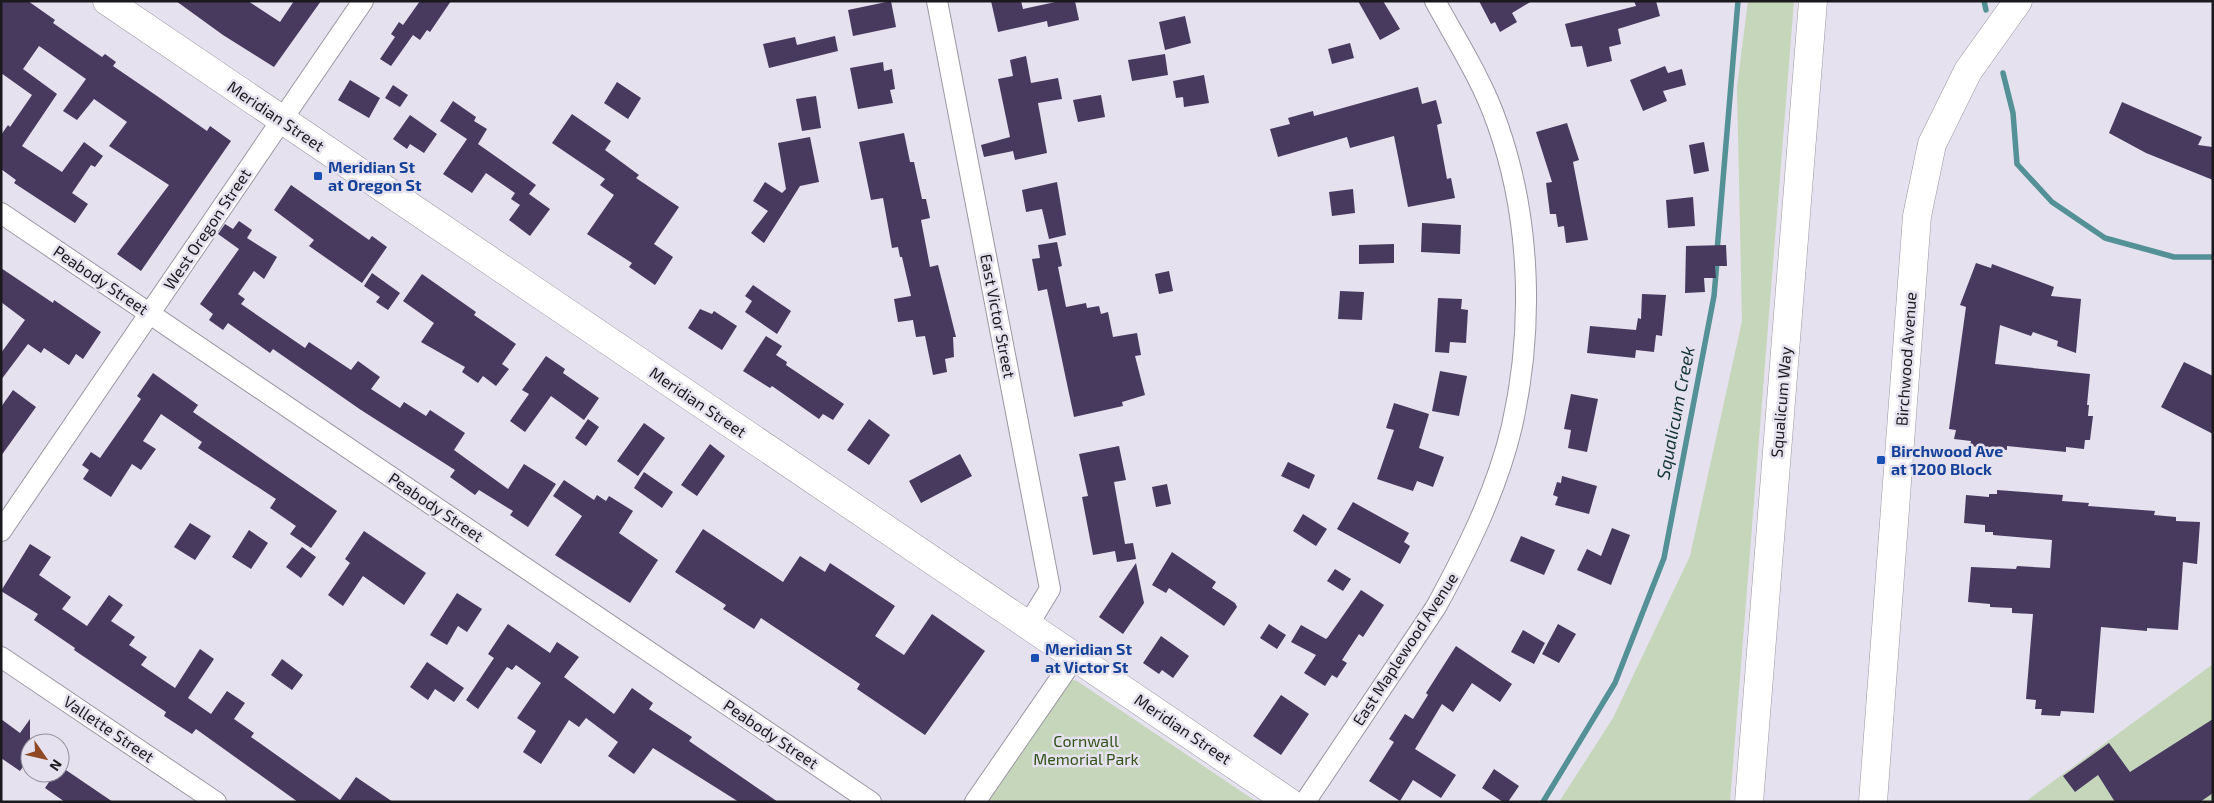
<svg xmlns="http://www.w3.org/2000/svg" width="2214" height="803" viewBox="0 0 2214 803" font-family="'Exo 2',sans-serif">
<rect width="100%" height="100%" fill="#e5e1ee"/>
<!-- green -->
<path fill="#c5d6ba" d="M1748 1H1794L1730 802H1559L1613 718 1690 556 1742 321 1737 87Z
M2213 664V802H2025Z
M1073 680 1077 681 1257 802H987L1069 682Z"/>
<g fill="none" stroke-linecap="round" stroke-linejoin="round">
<!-- stream -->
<path stroke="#539196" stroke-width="5.5" d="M1984 1 1986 10
M2003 73 2013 113 2017 164 2052 202 2105 238 2174 257H2213
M1717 251 1738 1
M1543 802 1615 683 1664 558 1714 296 1717 261"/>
</g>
<!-- building -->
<path fill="#48395f" d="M1 1H28L55 20 53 23 102 57 105 54 116 62 113 66 157 96 207 131 210 126 231 141 141 271 117 254 169 185 109 146 127 122 94 99 77 120 63 111 86 79 39 46 23 69 57 94 22 146 62 172 84 142 103 156 95 167 91 165 72 193 88 204 75 223 14 183 16 180 1 169V135L8 125 10 127 32 95 1 73Z
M176 1H248L280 22 294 1H321L274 67 223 35Z
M420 1H451L430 32 427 30 420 40 413 35 391 66 380 59 395 37 391 34 399 22 403 25Z
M891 1 896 27 853 36 848 10Z
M991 1H1021L1023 9 1060 1H1075L1079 20 1048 27 1047 21 998 32Z
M1358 1H1383L1400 29 1380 40Z
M1479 1H1532L1512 13 1517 22 1500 32 1495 22 1491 24Z
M1634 1H1656L1660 16 1618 29 1621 44 1609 47 1612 61 1587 67 1582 46 1571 47 1565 24 1636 6Z
M1185 16 1191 43 1165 50 1159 22Z
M835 36 838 51 769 68 763 44 795 37 797 45Z
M1350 43 1354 58 1332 64 1328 49Z
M1165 54 1168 75 1132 81 1128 60Z
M1026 56 1031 83 1058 78 1062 99 1038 103 1047 153 1015 160 1013 151 984 157 981 145 1010 137 998 79 1013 76 1010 60Z
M883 62 884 71 892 69 895 89 890 90 893 103 858 109 850 68Z
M1665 66 1668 73 1682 69 1686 85 1663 91 1667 101 1643 111 1630 80Z
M1204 75 1209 103 1184 107 1183 97 1176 98 1173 81Z
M350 80 380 98 369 118 338 100Z
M617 82 641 98 628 119 604 103Z
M393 85 408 95 400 107 385 98Z
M1418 87 1422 104 1436 100 1442 123 1437 125 1447 179 1451 178 1455 198 1408 207 1394 136 1350 148 1347 137 1278 157 1270 129 1290 124 1288 118 1313 111 1314 116Z
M1101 95 1105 117 1078 122 1073 100Z
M816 96 821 128 802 131 796 99Z
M453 101 476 117 474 121 487 129 478 144 536 185 529 194 550 209 530 236 509 220 520 205 511 199 515 193 486 173 472 193 443 174 467 139 440 121Z
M2122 102 2202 137 2198 145 2213 147V180L2146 153 2109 133Z
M572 114 611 141 605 150 639 175 636 178 679 207 654 244 673 257 655 285 629 267 632 263 587 234 614 195 600 185 605 179 552 143Z
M410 115 437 134 424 153 410 144 407 149 393 139Z
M1567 123 1579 160 1573 162 1588 240 1566 243 1564 226 1558 227 1556 214H1550L1546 183 1552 182 1536 132Z
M904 133 910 162H914L922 199H926L930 218 921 220 930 267 938 265 956 337H953L954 357 945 359 947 372 933 375 925 336 916 337 913 320 898 322 894 299 911 296 902 257H900L898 247 892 248 883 198 871 200 859 142Z
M810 137 819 182 800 186 764 243 751 233 768 211 753 201 765 182 782 193 786 189 778 143Z
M1704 142 1709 171 1694 174 1689 145Z
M1057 182 1066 235 1049 239 1042 209 1026 212 1022 190Z
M291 185 369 240 372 236 387 247 362 283 309 246 314 240 274 210Z
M1353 189 1355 213 1332 216 1329 192Z
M1693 197 1695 226 1668 228 1666 200Z
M239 221 252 230 247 238 277 257 264 279 254 271 238 294 245 299 241 304 305 348 309 342 351 370 358 361 380 377 371 389 400 408 404 402 426 416 430 410 465 433 454 450 508 489 524 464 556 484 528 527 510 515 513 511 479 490 475 495 450 477 455 470 361 410 273 349 270 353 228 323 223 330 209 320 213 314 200 304 239 249 218 234 225 224 233 229Z
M1422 223 1461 225 1460 254 1421 252Z
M1057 242 1062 266 1058 267 1066 307 1086 303 1087 308 1099 306 1101 314 1108 312 1113 337 1137 333 1141 355 1135 356 1145 395 1122 402 1123 406 1074 417 1047 289 1038 291 1032 259 1040 258 1038 245Z
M1394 244V263L1359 264V245Z
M1726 245 1727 266H1715L1716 278H1704L1705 292 1685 293 1686 246Z
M1976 263 1991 268 1992 264 2054 287 2051 296 2081 299 2076 353 2057 346 2058 341 2033 332 2031 336 2000 325 1995 364 2090 374 2087 405H2089L2088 416H2093L2090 440H2085L2084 449 2066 447V452L2007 446V450L1970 446 1971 441 1954 439 1956 430 1949 429 1966 307 1960 305Z
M1 268 53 303 54 300 101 332 83 359 76 354 69 365 44 348 41 353 28 344 1 380V353L25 320 1 302Z
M1169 271 1173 291 1159 294 1155 274Z
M372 273 400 293 388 310 376 302 380 297 364 286Z
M422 274 476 312 474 315 516 344 502 364 509 369 496 386 483 376 478 383 462 372 465 367 421 342 434 323 403 301Z
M753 285 791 311 777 334 745 312 752 301 745 296Z
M1340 291 1364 292 1362 320 1338 319Z
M1642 294 1666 295 1662 336 1656 335 1654 352 1636 350 1635 358 1587 353 1590 326 1636 330 1638 318 1641 319Z
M1438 298 1462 299 1461 309 1468 310 1466 343 1450 342 1449 353 1435 352Z
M700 309 712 314 714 311 737 326 722 350 688 328Z
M766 336 782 346 776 355 787 362 786 365 844 404 833 420 823 414 819 419 772 386 770 388 743 371Z
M546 356 565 369 563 373 599 398 584 420 551 396 525 432 510 421 529 394 522 390Z
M2184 362 2213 376V434L2161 407Z
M1440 371 1467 376 1459 416 1432 411Z
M153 373 198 405 193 412 337 511 311 548 290 534 296 526 270 508 276 499 198 448 202 442 161 414 143 441 156 449 141 470 132 464 111 497 83 479 89 470 82 465 91 452 100 458 141 399 137 396Z
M13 390 36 407 1 456V407Z
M1571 394 1598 399 1587 452 1568 448 1571 430 1564 429Z
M1394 403 1429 414 1419 448 1444 457 1433 487 1417 481 1413 491 1377 479 1394 430 1386 428Z
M588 419 599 427 586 446 575 438Z
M869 419 890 435 869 465 847 450Z
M644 423 665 438 638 476 617 461Z
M710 444 725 456 697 496 681 485Z
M1119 446 1126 480 1114 482 1125 544 1133 543 1136 559 1117 562 1115 551 1093 555 1082 497 1088 496 1079 454Z
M960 454 972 476 921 503 909 481Z
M1288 462 1315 475 1309 489 1281 476Z
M644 472 673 492 662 508 634 488Z
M1562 476 1597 486 1589 514 1555 505 1558 497 1553 495 1557 482 1561 483Z
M564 480 594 500 597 495 606 501 609 496 633 511 619 533 658 560 630 603 555 555 582 516 553 496Z
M1167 484 1171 504 1156 507 1152 487Z
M1997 490 2063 495 2062 501 2089 503 2088 506 2155 511 2154 515 2176 517V521L2200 522 2197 564 2183 562 2178 630 2147 628V631L2101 627 2094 713 2061 711 2060 716 2041 715 2042 709H2035L2036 700 2026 699 2033 614 2012 613V608L1990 607V604L1968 602 1971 567 2016 569 2017 566 2050 568 2052 540 1993 535V532H1985V525L1964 523 1966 495 1989 497V494H1997Z
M1353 502 1409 533 1404 542 1410 546 1400 564 1337 529Z
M1303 514 1327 529 1316 546 1293 531Z
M190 523 211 536 195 560 174 547Z
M1612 528 1630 535 1611 585 1577 570 1587 549 1601 556Z
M703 529 783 582 800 556 825 572 830 563 895 606 875 636 904 655 932 614 985 651 925 735 857 689 860 684 761 618 754 629 723 609 726 605 675 572Z
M249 530 268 543 251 569 232 557Z
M364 531 426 573 404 605 363 576 343 606 328 595 350 563 345 559Z
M1521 536 1555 550 1544 575 1510 561Z
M30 544 51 557 39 575 71 597 62 609 87 626 109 595 123 605 111 621 135 637 129 645 147 657 141 665 175 688 200 649 214 659 188 698 211 714 227 691 245 703 234 719 254 733 251 737 340 800 356 777 393 802H298L196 729 192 734 164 716 166 712 74 650 75 648 34 620 38 614 1 591Z
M302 547 316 557 301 578 286 567Z
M1172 552 1216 582 1212 588 1235 603 1237 607 1224 626 1169 588 1166 593 1152 585Z
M1136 563 1144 603 1123 634 1099 617Z
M1335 569 1351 579 1343 591 1327 581Z
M1361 590 1384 605 1363 637 1359 634 1342 660 1347 663 1337 678 1332 675 1325 686 1304 673 1316 655 1291 642 1301 625 1326 639 1328 637Z
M457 593 482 609 467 632 458 626 447 645 430 635Z
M508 624 550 653 557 642 579 657 564 677 614 714 632 688 653 703 649 709 692 737 689 741 778 802H739L653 748 634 774 608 756 618 742 586 718 579 727 569 720 541 764 523 752 536 731 517 718 541 683 516 665 512 670 507 667 478 709 466 700 494 658 488 654Z
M1269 624 1286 635 1277 649 1260 638Z
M1558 624 1576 634 1559 663 1542 654Z
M1523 630 1545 643 1534 664 1511 652Z
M1161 636 1189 656 1173 678 1162 670 1159 674 1143 663Z
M1456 646 1512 684 1500 702 1472 683 1453 712 1442 704 1415 749 1456 775 1441 798 1413 780 1400 801 1369 781 1394 742 1389 739 1405 714 1413 719 1428 695 1426 693Z
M282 659 303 675 292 690 271 675Z
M427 662 464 688 454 702 435 689 428 700 410 687Z
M1281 695 1309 714 1281 755 1253 736Z
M1 719 20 733 30 719V757L20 771 1 758Z
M2213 719V793L2200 802H2115L2098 775 2075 792 2063 776 2109 743 2130 772Z
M60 766 113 802H65L45 788 55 773H60Z
M1494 769 1519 786 1508 802H1503L1482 788Z"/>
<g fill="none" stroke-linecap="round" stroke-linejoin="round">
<defs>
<path id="street" d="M937 1 1050 589 1028 625
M1 213 871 802
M1 531 363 1
M1 657 216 802
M975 802 1075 657
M1305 802 1436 607C1467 550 1497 490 1512 426 1534 328 1531 218 1497 123 1482 80 1457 41 1435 1"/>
<path id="secondary" d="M107 1 1289 802
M1749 802 1813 1
M1873 802 1917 216 1932 144 1968 71 2018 1"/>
</defs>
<!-- street casing -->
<use href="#street" stroke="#9b96a3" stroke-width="22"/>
<!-- secondary casing -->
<use href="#secondary" stroke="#9b96a3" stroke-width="29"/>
<!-- street -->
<use href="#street" stroke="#fff" stroke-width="20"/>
<!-- secondary -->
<use href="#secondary" stroke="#fff" stroke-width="28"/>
</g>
<!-- markers -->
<g fill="#1a4fb4" stroke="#e5e1ee" stroke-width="2">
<rect x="313" y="171" width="10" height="10" rx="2.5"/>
<rect x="1876" y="455" width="10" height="10" rx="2.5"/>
<rect x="1030" y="653" width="10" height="10" rx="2.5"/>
</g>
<g text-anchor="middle" stroke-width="5" stroke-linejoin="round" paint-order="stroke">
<!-- street labels -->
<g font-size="16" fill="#1a191d" stroke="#e5e1ee">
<text transform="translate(276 116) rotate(34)" y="6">Meridian Street</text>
<text transform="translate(207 229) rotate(-56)" y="6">West Oregon Street</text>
<text transform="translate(101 280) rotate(34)" y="6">Peabody Street</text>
<text transform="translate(998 316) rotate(79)" y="6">East Victor Street</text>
<text transform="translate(1906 359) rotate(-86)" y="6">Birchwood Avenue</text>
<text transform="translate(698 402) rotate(34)" y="6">Meridian Street</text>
<text transform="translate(1781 402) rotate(-85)" y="6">Squalicum Way</text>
<text transform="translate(436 507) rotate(34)" y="6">Peabody Street</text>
<text transform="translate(1405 649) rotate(-57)" y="6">East Maplewood Avenue</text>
<text transform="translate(109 729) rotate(34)" y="6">Vallette Street</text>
<text transform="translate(1183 729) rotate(34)" y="6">Meridian Street</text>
<text transform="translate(771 734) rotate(34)" y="6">Peabody Street</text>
</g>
<!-- transit labels -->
<g font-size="16" font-weight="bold" fill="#164399" stroke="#e5e1ee" text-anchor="start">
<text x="328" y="173">Meridian St<tspan x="328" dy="18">at Oregon St</tspan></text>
<text x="1891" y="457">Birchwood Ave<tspan x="1891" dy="18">at 1200 Block</tspan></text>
<text x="1045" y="655">Meridian St<tspan x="1045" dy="18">at Victor St</tspan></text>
</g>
<!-- park labels -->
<g font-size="16" fill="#325217" stroke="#e5e1ee">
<text x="1086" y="747">Cornwall<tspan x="1086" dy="18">Memorial Park</tspan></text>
</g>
<!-- water labels -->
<g font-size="18" font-style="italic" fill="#123335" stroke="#e5e1ee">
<text transform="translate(1676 413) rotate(-79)" y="6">Squalicum Creek</text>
</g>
</g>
<!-- border -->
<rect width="2214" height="803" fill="none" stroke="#1a191d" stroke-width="5"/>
<!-- north arrow -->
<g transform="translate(45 758) rotate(124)"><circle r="24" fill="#e5e1ee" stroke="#94919a"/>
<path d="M0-4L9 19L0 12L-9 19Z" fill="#904925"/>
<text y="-8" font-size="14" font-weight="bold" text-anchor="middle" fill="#1a191d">N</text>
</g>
</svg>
